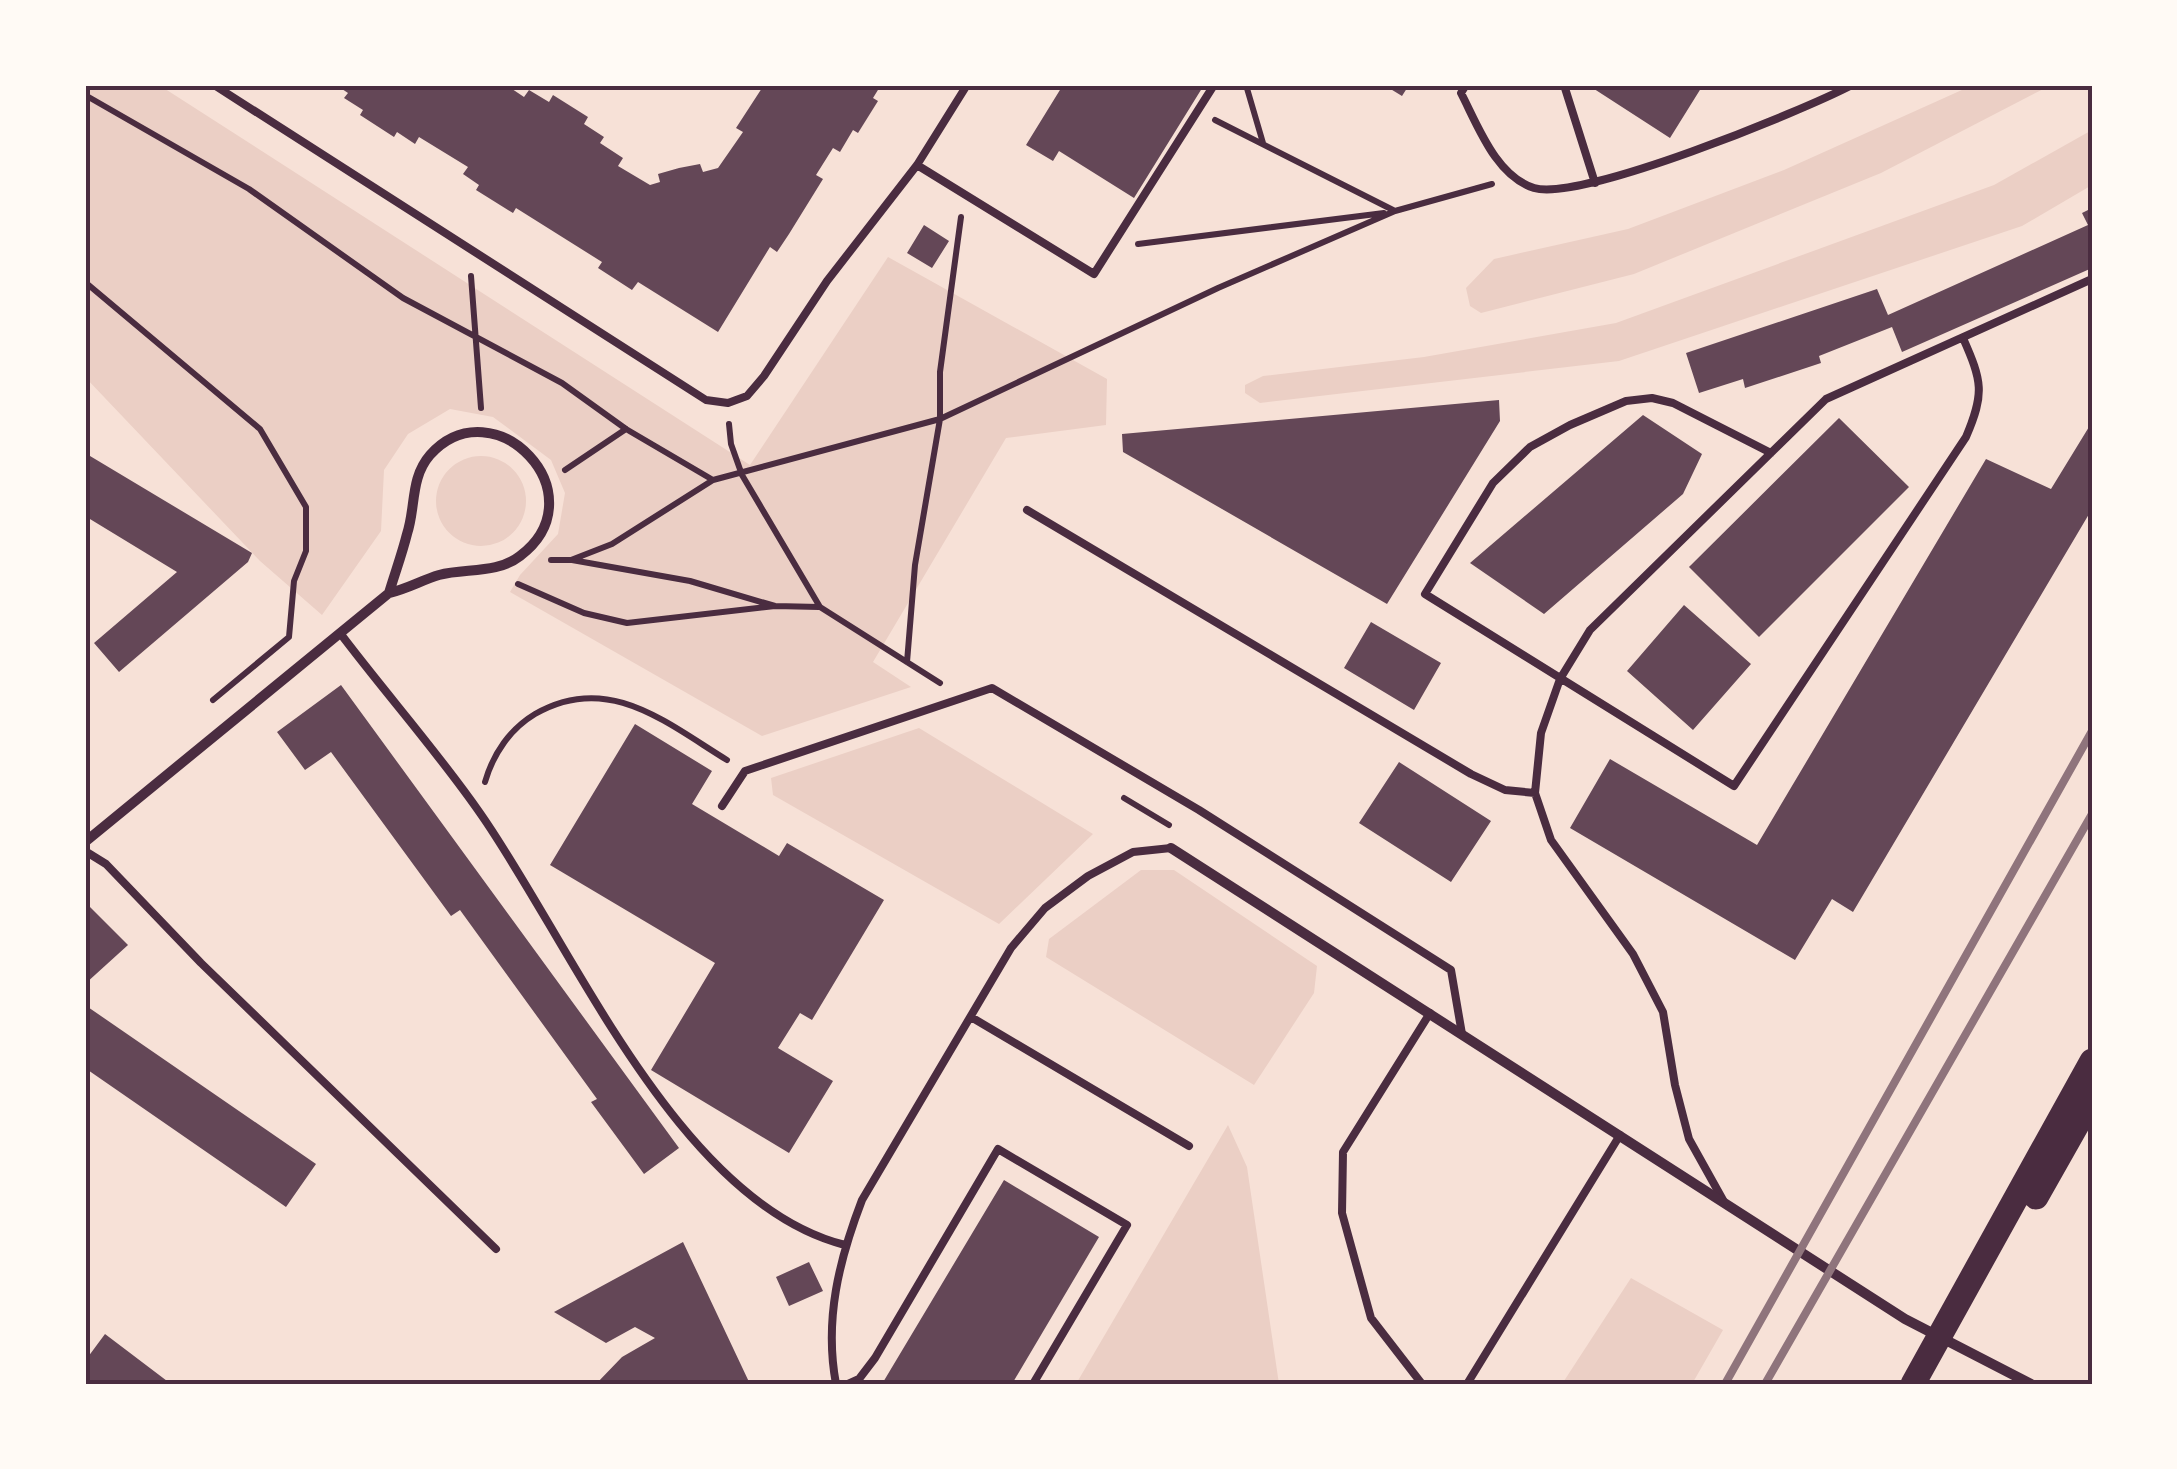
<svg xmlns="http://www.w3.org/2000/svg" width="2177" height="1469" viewBox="0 0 2177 1469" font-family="Rubik,sans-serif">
<rect width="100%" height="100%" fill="#f7e1d7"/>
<!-- green -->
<path fill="#ebcfc5" d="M85 85H159L750 465 888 257 1107 379 1106 425 1006 438 873 662 911 687 762 736 510 592 520 575 558 534 565 493 551 460 493 417 450 409 408 434 384 470 381 531 322 615 260 561 85 377Z
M1973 85H2051L1881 173 1634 274 1481 313 1470 306 1466 288 1494 259 1628 229 1784 170Z
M2092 130V185L2022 226 1619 361 1260 403 1245 393V385L1263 376 1424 357 1616 323 1994 185Z
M436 501a45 45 0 1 1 90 0a45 45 0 1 1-90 0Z
M919 728 1093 834 999 924 773 795 771 778Z
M1141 870H1174L1317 966 1314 993 1254 1085 1046 957 1049 939Z
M1228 1125 1247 1167 1279 1384H1076Z
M1631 1278 1723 1330 1692 1384H1562Z"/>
<!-- building -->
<path fill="#644757" d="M336 85H506L524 97 529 90 549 102 553 95 588 117 584 124 604 137 600 143 623 158 618 166 650 185 660 182 658 174 679 168 700 164 703 172 718 168 743 132 736 128 762 88 757 85H881L873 98 878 101 858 133 853 130 840 152 833 148 816 175 823 179 789 234 777 252 770 247 718 332 638 282 632 290 598 268 602 262 516 208 513 213 476 190 479 185 463 174 468 167 419 137 415 144 397 132 394 137 360 115 363 110 344 98 348 93Z
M1063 85H1204L1134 198 1059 151 1053 161 1026 145Z
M1384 85H1409L1402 96Z
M1588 85H1703L1670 138Z
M2092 208V268L1902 352 1892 327 1819 356 1821 363 1745 388 1743 379 1699 393 1686 353 1877 289 1888 315 2088 225 2082 213Z
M924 225 949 241 932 268 907 253Z
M1499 400 1500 421 1387 604 1123 452 1122 434Z
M1643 415 1702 454 1683 494 1544 614 1470 563Z
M1839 418 1909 487 1759 637 1689 567Z
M2092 422V509L1853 912 1832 899 1795 960 1570 828 1610 759 1757 845 1986 459 2051 489Z
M85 453 252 553 248 562 119 672 94 643 177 572 85 516Z
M1684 605 1751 664 1693 730 1627 671Z
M1371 622 1441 663 1414 710 1344 668Z
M341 685 679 1148 644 1174 591 1102 597 1099 460 910 451 916 331 752 305 770 277 732Z
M635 724 712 771 692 804 779 856 787 843 884 900 812 1020 800 1013 778 1048 833 1081 789 1153 651 1070 715 963 550 865Z
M1399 762 1491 821 1451 882 1359 823Z
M85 902 128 945 85 984Z
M85 1005 316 1164 286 1207 85 1068Z
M1004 1180 1099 1237 1012 1384H882Z
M683 1242 750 1384H596L622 1357 655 1338 635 1327 606 1343 554 1312Z
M809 1262 823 1291 789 1306 776 1277Z
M105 1334 171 1384H85V1361Z"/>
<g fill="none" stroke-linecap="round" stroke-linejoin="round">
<!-- path -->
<path stroke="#4a2c40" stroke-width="6" d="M1246 85 1263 143
M85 95 249 189 403 298 562 383 626 429 713 480
M1215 120 1395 211 1492 184
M1138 244 1384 213
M471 276 481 408
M85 282 260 429 306 507V551L294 581 289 637 213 700
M729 424 731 444 742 475 820 607 940 683
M565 470 626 429
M551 560H571L612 544 713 480 940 419 1218 288 1395 211
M572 560 690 581 775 606 819 607
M518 584 584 613 627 623 775 606
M907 662 915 565 940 419V372L961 217
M485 782C493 754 510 729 535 714 608 672 665 722 727 760
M1124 798 1169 825"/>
<!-- service -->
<path stroke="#4a2c40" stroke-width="8" d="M214 85 706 400 728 403 747 396 764 376 827 281 917 165 967 85
M1466 85 1461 93C1478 126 1496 176 1534 188 1581 202 1802 111 1852 85
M1564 85 1595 183
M917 165 1094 274 1214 85
M1771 453 1673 403 1652 398 1626 401 1570 425 1530 447 1493 483 1425 594 1734 786 1966 437C1985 393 1982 381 1963 338
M1027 510 1471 774 1505 790 1535 793
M340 633C386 694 437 751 480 813 572 944 678 1203 845 1245
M722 806 745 771 992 688 1199 810 1451 970 1462 1034
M85 851 106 864 201 963 496 1249
M971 1017 1189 1146
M1723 1200 1689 1139 1675 1085 1663 1012 1633 954 1551 840 1535 793 1541 733 1560 679 1590 630 1826 399 2092 279
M836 1384C824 1320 839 1260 862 1200L1011 948 1045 908 1088 876 1133 852 1171 848
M848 1384 859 1379 875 1358 998 1149 1127 1225 1033 1384
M1422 1384 1371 1318 1342 1213 1343 1152 1430 1013
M1467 1384 1620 1135"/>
<!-- minor -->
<path stroke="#4a2c40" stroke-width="10" d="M85 842 389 593C407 589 422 580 439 575 466 568 497 574 520 556 601 495 494 384 430 455 410 478 416 507 407 534 402 554 395 573 389 593
M1171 848 1905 1319 2031 1384"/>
<!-- primary -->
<path stroke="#4a2c40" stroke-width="25" d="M2036 1197 2092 1098
M1913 1384 2092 1061"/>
<!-- rail -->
<path stroke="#8f747c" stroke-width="8" d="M1725 1384 2092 731
M1765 1384 2092 814"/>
</g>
<!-- border -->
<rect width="2177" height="1469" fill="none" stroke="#fffaf5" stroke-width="175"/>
<rect x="88" y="88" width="2002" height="1294" fill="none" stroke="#4a2c40" stroke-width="4"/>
</svg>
